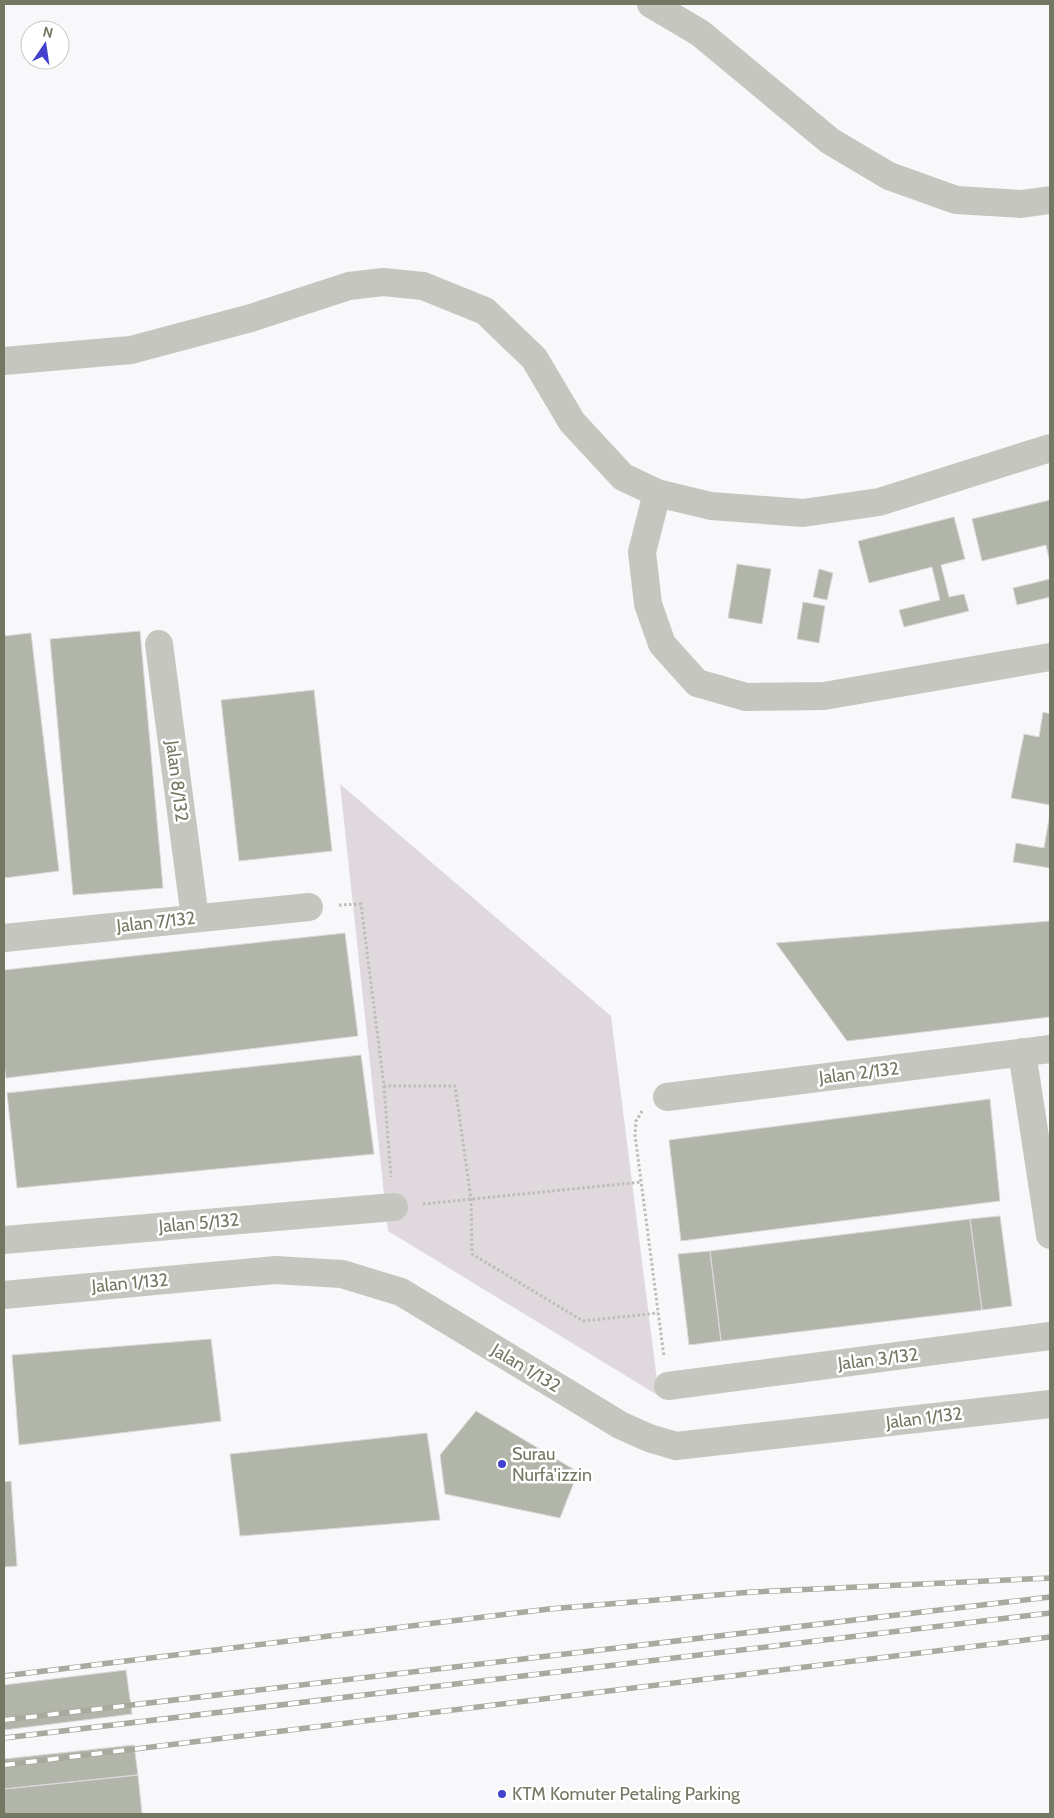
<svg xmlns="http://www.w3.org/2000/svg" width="1054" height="1818" viewBox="0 0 1054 1818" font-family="Cabin,sans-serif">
<rect width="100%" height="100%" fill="#f8f7f9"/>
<!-- green -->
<path fill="#dfd9dd" d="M340 784 611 1016 659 1396 388 1231Z"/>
<!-- building -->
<path fill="#b2b5a9" stroke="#dad9db" d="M1050 500V563L1046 545 982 561 972 519Z
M954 517 965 559 941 565 949 597 964 594 969 611 904 627 899 610 940 600 932 567 869 583 858 541Z
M737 564 771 569 762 624 728 618Z
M819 569 833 573 827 600 813 597Z
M1050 579V597L1017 605 1013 588Z
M803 602 825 606 819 643 797 639Z
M140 631 163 888 73 895 50 639Z
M31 633 59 871 4 878V636Z
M314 690 332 851 239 861 221 700Z
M1043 712 1050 714V805L1011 798 1024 734 1039 737Z
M1050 813V868L1013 862 1016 843 1044 848Z
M1050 921V1017L847 1041 776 943Z
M345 933 358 1036 6 1078 4 1064V970Z
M361 1055 374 1154 17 1188 7 1093Z
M990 1099 1000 1201 681 1241 669 1140Z
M1000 1216 1012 1306 982 1310 970 1219Z
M970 1219 982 1310 721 1341 710 1251Z
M710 1251 721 1341 689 1345 678 1254Z
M211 1339 221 1421 19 1445 12 1355Z
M476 1411 578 1472 560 1518 445 1494 440 1455Z
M427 1433 440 1520 240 1536 230 1454Z
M11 1481 17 1566 4 1567V1482Z
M126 1670 132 1714 4 1730V1685Z
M134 1745 138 1775 4 1789V1759Z
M138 1775 142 1814H4V1789Z"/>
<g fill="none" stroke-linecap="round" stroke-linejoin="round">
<!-- path -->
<path stroke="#bcbdb7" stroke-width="3" stroke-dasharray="2.5 2.5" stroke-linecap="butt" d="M339 905 361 904 384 1086H455L471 1199 472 1254 583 1321 658 1313
M384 1086 391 1177
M642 1111 636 1121 635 1135 664 1357
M423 1204 641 1182"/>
<!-- minor -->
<path stroke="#c4c6bf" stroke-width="28" d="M651 4 700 33 830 141 889 176 956 200 1021 204 1050 200
M4 361 131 350 251 318 349 286 383 282 423 286 485 311 534 358 572 422 623 477 657 493 711 506 803 513 879 502 1050 448
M657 493 642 552 648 604 662 644 697 683 746 697 824 696 1050 657
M159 644 195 918
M4 938 309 907
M1022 1052 1050 1235
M667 1097 1050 1049
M4 1240 394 1207
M668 1386 1050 1336"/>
<!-- tertiary -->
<path stroke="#c4c6bf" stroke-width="28" d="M4 1295 275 1270 342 1274 401 1292 620 1425 649 1438 676 1446 1050 1404"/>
<defs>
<path id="rail" d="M4 1676 549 1609 752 1592 1050 1578
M4 1720 1050 1597
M4 1738 1050 1613
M4 1765 1050 1637"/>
</defs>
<!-- rail casing -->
<use href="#rail" stroke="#a8aa9f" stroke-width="5.5"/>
<!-- rail -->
<use href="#rail" stroke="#fff" stroke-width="4" stroke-dasharray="11" stroke-linecap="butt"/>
</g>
<!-- markers -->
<g fill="#4242ce" stroke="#fff" stroke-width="2">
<circle cx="502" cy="1464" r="5"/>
<circle cx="502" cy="1794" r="5"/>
</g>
<g text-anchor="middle" stroke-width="5" stroke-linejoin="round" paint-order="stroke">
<!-- street labels -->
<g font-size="18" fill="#747863" stroke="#fff">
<text transform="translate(177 781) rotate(83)" y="6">Jalan 8/132</text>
<text transform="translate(156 922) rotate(-6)" y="6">Jalan 7/132</text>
<text transform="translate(859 1073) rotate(-7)" y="6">Jalan 2/132</text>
<text transform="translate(199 1223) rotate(-5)" y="6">Jalan 5/132</text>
<text transform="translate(130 1283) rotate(-5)" y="6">Jalan 1/132</text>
<text transform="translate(878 1359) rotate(-7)" y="6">Jalan 3/132</text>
<text transform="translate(526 1368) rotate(31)" y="6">Jalan 1/132</text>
<text transform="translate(924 1418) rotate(-7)" y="6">Jalan 1/132</text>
</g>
<!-- poi labels -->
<g font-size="18" fill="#747863" stroke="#fff" text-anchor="start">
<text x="512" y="1460">Surau<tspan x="512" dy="21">Nurfa'izzin</tspan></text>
<text x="512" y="1800">KTM Komuter Petaling Parking</text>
</g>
</g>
<!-- border -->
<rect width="1054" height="1818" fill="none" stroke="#747863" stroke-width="10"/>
<!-- north arrow -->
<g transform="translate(45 45) rotate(13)"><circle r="24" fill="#ffffff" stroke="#c7c9c1"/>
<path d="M0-4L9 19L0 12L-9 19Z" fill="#4242ce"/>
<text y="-8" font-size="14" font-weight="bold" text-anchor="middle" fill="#747863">N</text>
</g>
</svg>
